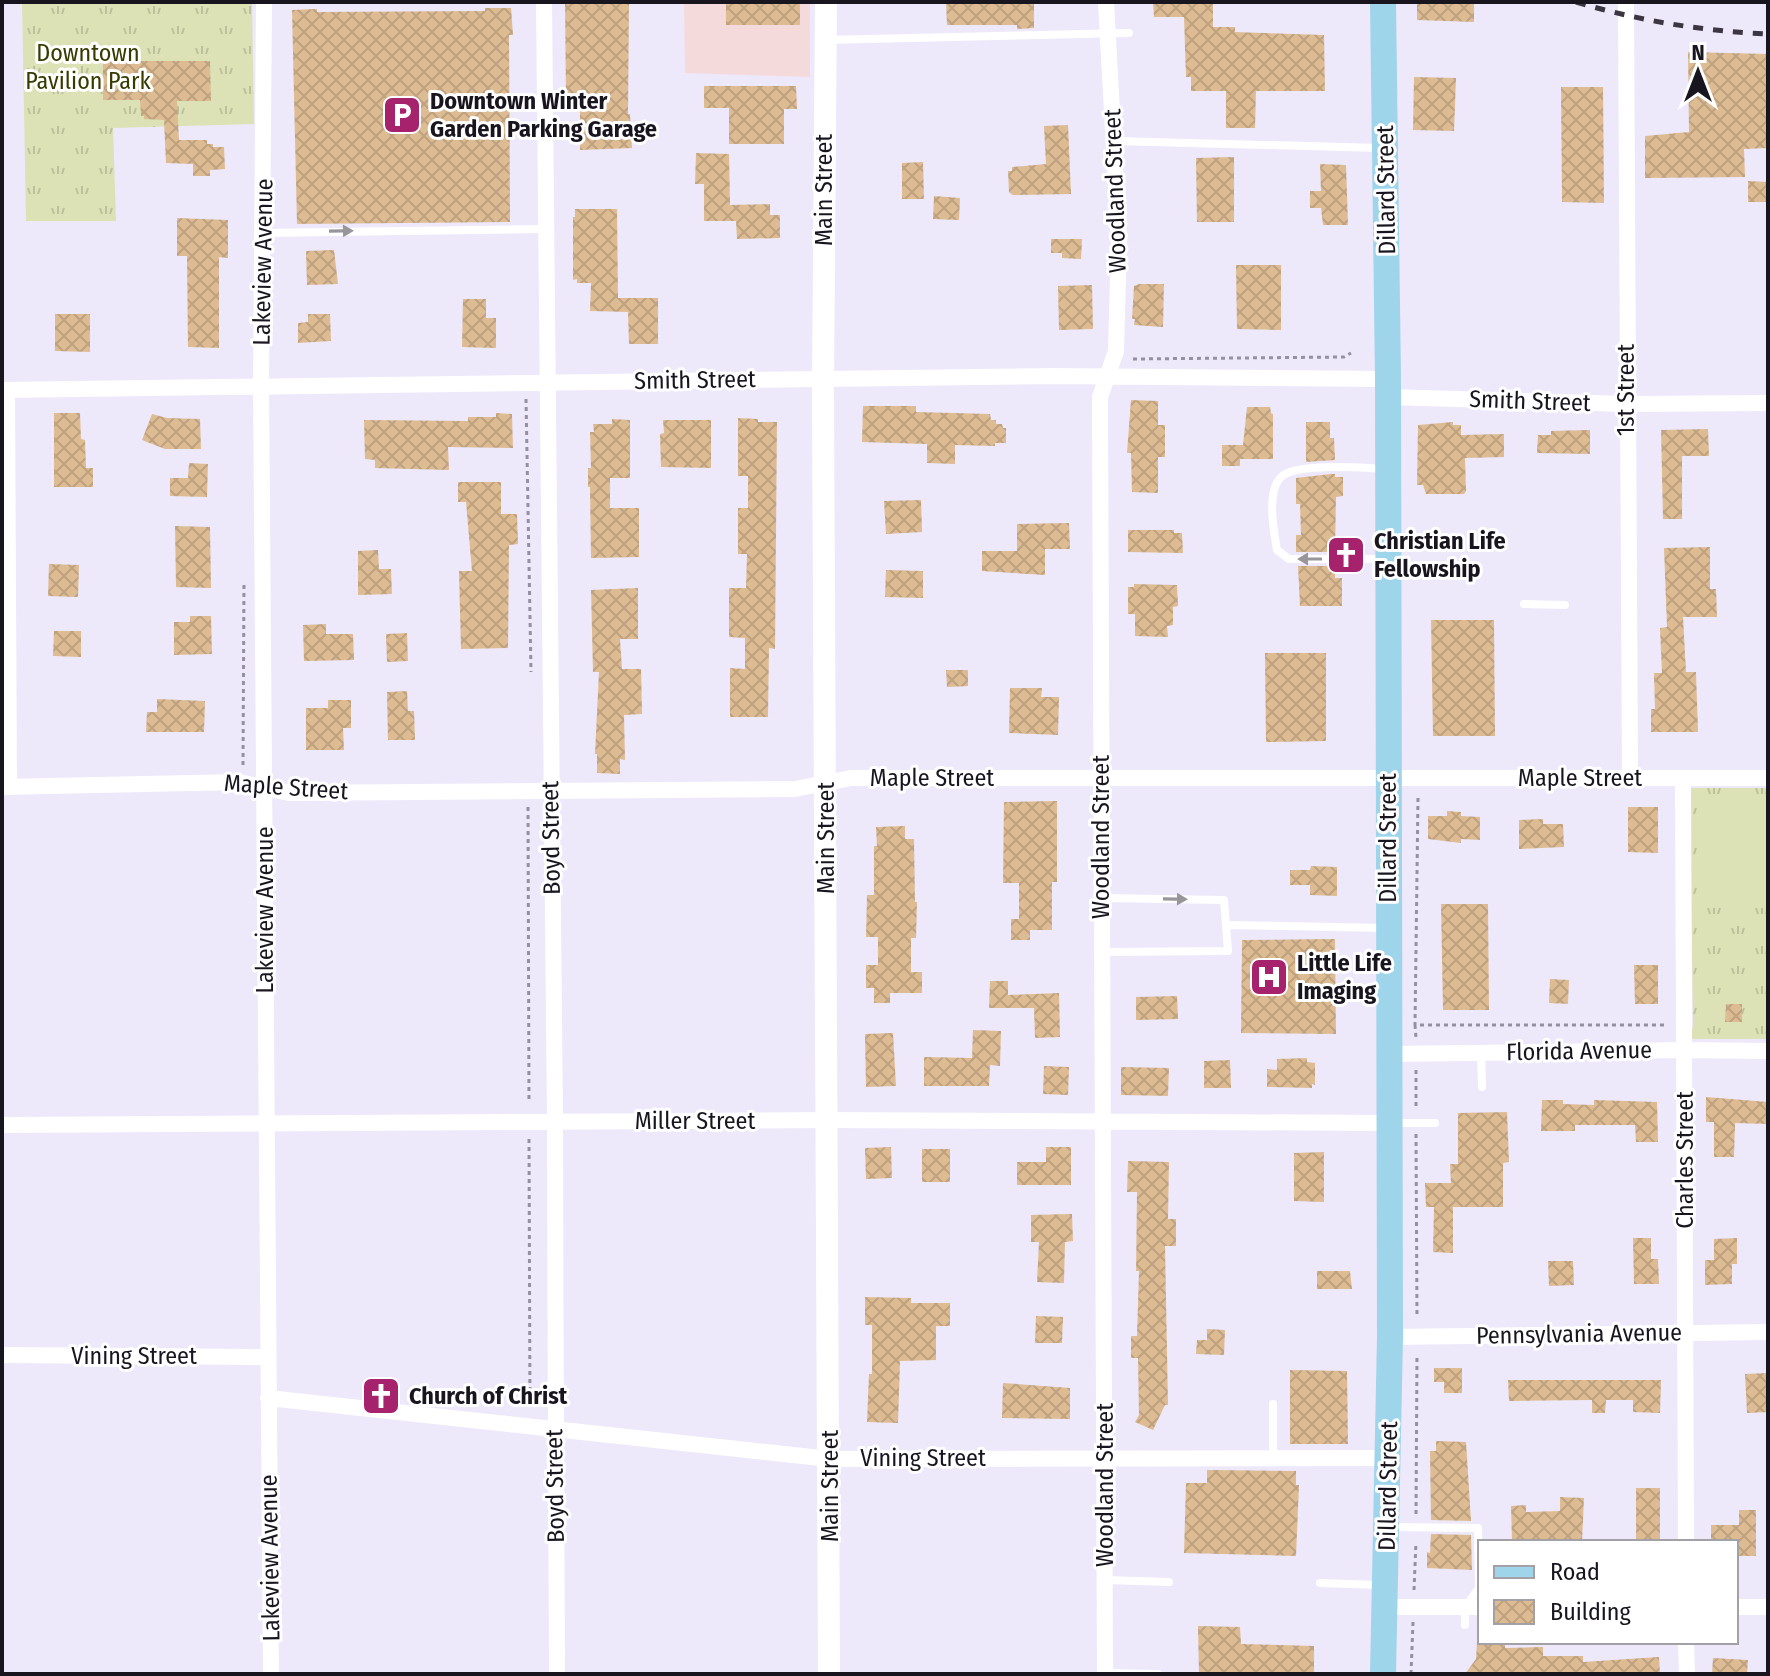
<svg xmlns="http://www.w3.org/2000/svg" width="1770" height="1676" viewBox="0 0 1770 1676" font-family="'Fira Sans Condensed',sans-serif">
<defs>
<pattern id="grass-tufts" width="24" height="20" patternUnits="userSpaceOnUse" patternTransform="scale(2)"><rect width="24" height="20" fill="#dce2b5"/><path d="M3 7l-1-3M5 7V3M7 7l1-3M15 17l-1-3M17 17v-4M19 17l1-3" fill="none" stroke="#bcc19b"/></pattern>
<pattern id="building-cross-hatch" width="8" height="8" patternUnits="userSpaceOnUse" patternTransform="scale(2)"><rect width="8" height="8" fill="#debc93"/><path d="M0 0l8 8M0 8l8-8" fill="none" stroke="#bea17e"/></pattern>
</defs>
<rect width="100%" height="100%" fill="#eee8fb"/>
<!-- commercial -->
<path fill="#f5dadc" d="M684 2H810V77L685 73Z"/>
<!-- grass -->
<path fill="url(#grass-tufts)" d="M22 2H252L254 124 113 128 116 221H26Z
M1690 788H1768V1039H1691L1693 1024Z"/>
<!-- pitch -->
<path fill="#dce2b5" d="M1768 802V908H1704L1705 803Z"/>
<!-- building -->
<path fill="url(#building-cross-hatch)" d="M565 2H629L628 114H630L632 148 580 150V96H566Z
M726 2H800V25H726Z
M946 2H1034V28L1017 29V25H947Z
M1153 2H1213V27H1235V32L1324 35 1325 91H1256L1255 128H1226V91H1191V77H1186L1184 17H1154Z
M1417 2H1474V22L1417 20Z
M485 8H511L513 35H509L510 222 297 224 292 10 317 9V12L485 11Z
M1688 52 1768 54V148L1744 149 1745 177 1645 178V136L1689 132Z
M103 61H210L211 101H177L179 140H207V144H213V147H224L225 169 210 170V176H193V164L166 163 164 120 144 119V116H141L140 100H103Z
M1414 77 1456 78 1454 131 1413 130Z
M704 86H796L797 109H784V144H729V108H704Z
M1561 87H1603L1604 203 1562 202Z
M1068 125 1071 194 1013 195 1009 192 1008 171H1012V167L1046 164 1044 126Z
M696 153 729 154 730 205 770 204V215H780V238L737 239 736 221H704V184H695Z
M1234 157V222H1197L1196 158Z
M923 162 924 199H902V163Z
M1320 164 1346 165 1348 225H1323L1321 208H1310V191H1321Z
M1748 181 1768 182V202H1748Z
M934 196 960 198 959 220 933 219Z
M575 209H617L618 298H658V344H629L628 312 590 311 591 283H577V279L573 280V217H575Z
M177 218 228 220V258L219 257V348L188 347 187 256H177Z
M1051 239H1082L1081 259 1062 258V253H1051Z
M334 250 338 284 307 285 306 251Z
M1236 265H1281V330L1237 329Z
M1139 284H1164L1163 327 1134 325 1135 319H1132L1134 286Z
M1092 285 1093 329 1059 330 1058 286Z
M463 299H486V318H496V348L462 347Z
M55 314H90V352L55 351Z
M308 314H330L331 341 298 343V323L308 322Z
M1131 400 1158 401V425H1165V457H1158V493L1132 492 1131 453H1127Z
M863 406H916V412L990 414 991 420H996V424H1002L1003 428H1006V443H995V446L955 445V464L927 463V444L862 442Z
M1247 407H1270L1271 413 1273 414V459H1240V466H1222V445H1243Z
M54 413H80L81 439 85 440 86 468H93V487H54Z
M496 413 512 414 513 448 448 447 449 470 375 468V460L365 459 364 420 468 421V417H496Z
M152 414 167 418 200 419 201 449H165L142 440Z
M738 418 758 419V422H777L775 649 769 648 768 717H730V668L745 669V638L729 637V588H746L747 554H738V508H748V476H738Z
M612 419 630 420V478H610V508H639V557L591 558 590 487H588V468H591L590 432H594L593 424H612Z
M663 420H711V468L661 467 660 434 664 433Z
M1306 422H1330V438H1334L1335 460 1306 462Z
M1453 422V425H1461V435L1504 434V457L1465 458 1466 491 1464 494H1426L1423 485H1417L1418 425Z
M1708 429 1709 456H1682V519H1663L1661 430Z
M1590 430V454L1537 453 1538 435H1551V431Z
M189 463 208 464 207 497 170 496V478H188Z
M1331 474H1335V477H1343V496L1336 497 1335 552H1296V535H1301L1300 504H1296V478Z
M458 482H501V514H517L518 544 509 545 508 648 461 649 459 571H472L466 502H458Z
M921 500 922 532 886 534 884 501Z
M1069 523 1070 549H1045V575L982 571V551H1017V524Z
M175 526 210 527 211 588 176 587Z
M1128 530H1174V533H1182L1183 553 1128 552Z
M1710 547V589H1716L1717 617H1683L1686 672H1696L1698 732H1651V709H1655L1654 673H1662L1660 628 1667 627 1664 548Z
M378 550 379 569H391L392 594 358 595V551Z
M49 564 79 565 78 597 48 596Z
M1298 566H1335V578H1342V606H1300Z
M886 570 923 571V598L885 597Z
M1134 584 1177 585 1178 606 1173 607V625L1167 626 1168 637 1135 636V614H1128V587H1134Z
M638 588V639H620L622 669H641L642 714 624 715 625 760 620 759V774L597 773V754H595L599 672H593L591 590Z
M190 616H211L212 654 174 655V622H190Z
M1431 620H1494L1495 736H1433Z
M326 624V634H353L354 660 304 661 303 625Z
M54 631H81V657L53 656Z
M407 633 408 661 387 662 386 634Z
M1265 653H1326V741L1266 742Z
M946 670H968V686L947 687Z
M1010 688H1042L1041 697H1059L1058 735 1009 733Z
M407 691 408 711H414L415 740H388L387 692Z
M157 699 205 701 204 732H146L147 712H157Z
M328 700H351V728H343L344 750H306V708H328Z
M1057 801V882H1052V930H1030V940H1011V919H1019V883H1003L1004 802Z
M1628 807H1658V853L1628 852Z
M1447 811 1461 812V816L1480 817V840L1461 839V843L1428 839V816H1447Z
M1543 819V824H1563L1564 847 1519 849V820Z
M905 826V839H914L915 902H917L916 938H911V972H922V993H890V1003H874V988H866V965H878V937H866L867 895H874V846H877L876 827Z
M1311 866 1337 867V896L1310 895V885H1290V870H1310Z
M1441 904H1488L1489 1010H1443Z
M1335 939 1336 1034 1241 1033 1242 940Z
M1634 965H1658V1004H1635Z
M1550 979 1569 980 1568 1004 1549 1003Z
M990 981H1008V995L1059 993 1060 1037 1035 1038 1034 1008H989Z
M1177 996 1178 1019 1136 1020V997Z
M1726 1004H1742V1022H1725Z
M973 1030 1001 1031 1000 1066 990 1065 989 1086H924V1057L972 1058Z
M893 1033 896 1086 866 1087 865 1034Z
M1307 1058V1062L1315 1063V1085L1312 1084V1088L1267 1087V1069L1277 1070V1059Z
M1230 1060 1231 1088H1204V1061Z
M1044 1066 1069 1067 1068 1095 1043 1094Z
M1121 1067 1169 1068 1168 1096 1121 1095Z
M1706 1097 1768 1102V1124L1735 1123 1734 1157H1714V1122H1706Z
M1542 1100H1563V1104L1594 1105V1100L1657 1102 1658 1142H1636L1635 1125H1575V1131H1541Z
M1507 1112 1509 1162 1503 1163V1207H1453V1253L1433 1252 1434 1207H1426L1425 1183H1451L1450 1164H1458V1113Z
M891 1147 892 1178 866 1179 865 1148Z
M1046 1147H1071V1185H1017V1162H1046Z
M922 1149H950V1182H922Z
M1324 1152V1202L1294 1201V1153Z
M1128 1161 1169 1162 1168 1219H1176V1246H1165L1168 1405H1165L1153 1430 1135 1422 1139 1415 1138 1358H1131V1336H1137L1139 1271H1136L1137 1192H1127Z
M1072 1214 1073 1241 1065 1242 1064 1283 1037 1282 1039 1242H1031V1215Z
M1633 1238H1651V1259H1658L1659 1284H1634Z
M1737 1238V1264H1732V1284L1705 1285V1260H1714V1239Z
M1548 1261H1573L1574 1285 1549 1286Z
M1317 1271H1350L1352 1289H1317Z
M865 1297 911 1298V1303H950V1326H936V1360L900 1361 898 1423 867 1422 869 1374H872V1325H865Z
M1036 1316 1063 1317 1062 1343H1035Z
M1207 1329 1225 1330 1224 1355 1196 1354 1197 1340H1207Z
M1434 1368H1462V1393H1444V1382H1434Z
M1290 1370 1347 1371 1348 1444H1290Z
M1768 1373V1412L1747 1413 1745 1374Z
M1508 1380H1661L1660 1413 1633 1412V1400H1606L1605 1413H1592V1400L1509 1401Z
M1003 1383 1070 1388V1419L1002 1418Z
M1436 1441 1466 1442 1471 1521 1431 1520 1430 1451H1436Z
M1207 1470 1296 1471V1485H1299L1296 1556 1184 1553 1186 1483H1207Z
M1636 1488H1660V1542H1636Z
M1560 1497 1584 1498 1582 1542H1512L1511 1506 1526 1505V1512L1560 1511Z
M1739 1510H1756V1556H1736V1542H1711V1525H1739Z
M1431 1534 1471 1535 1472 1570 1427 1568V1552L1430 1553Z
M1198 1626 1240 1627 1241 1644 1314 1646V1674H1199Z
M1477 1642H1505V1648L1543 1647V1656H1583V1662L1659 1657 1660 1674H1465L1476 1659Z
M1713 1658 1748 1660 1747 1674H1712Z"/>
<g fill="none" stroke-linecap="round" stroke-linejoin="round">
<!-- path -->
<path stroke="#95909f" stroke-width="3" stroke-dasharray="4 4" stroke-linecap="butt" d="M1133 359 1344 357 1351 353
M526 399 531 672
M243 765 244 581
M1418 798 1415 1025H1665
M528 807 529 1103
M1415 1025 1416 1038
M1416 1070V1110
M1416 1134 1417 1318
M529 1139 530 1411
M1416 1514 1417 1354
M1414 1590 1416 1542
M1411 1674 1413 1622"/>
<!-- lane -->
<path stroke="#fff" stroke-width="8" d="M826 40 1129 33
M1115 141 1380 148
M263 233 545 229
M1383 559H1289L1277 550C1274 532 1266 492 1281 477 1297 462 1364 468 1386 469
M1524 604 1565 605
M1102 898 1224 900 1228 951 1103 952
M1227 925 1384 928
M1481 1053 1482 1087
M1394 1123H1435
M1273 1458V1404
M1388 1527 1478 1528 1479 1588 1465 1607V1625
M1105 1580 1169 1582
M1320 1583 1379 1585
M1105 1673 1158 1674"/>
<!-- street -->
<path stroke="#fff" stroke-width="16" d="M264 2 261 384 271 1674
M544 2C545 375 552 747 555 1119 556 1304 555 1489 557 1674
M1626 2 1630 778
M2 390 1052 376 1388 379
M7 390 9 787
M1388 397 1626 404 1768 403
M1683 778 1686 1542
M2 787 239 782 289 793 795 789 851 778H1768
M1389 1054 1684 1050 1768 1051
M2 1125 827 1120 1389 1123
M1390 1337 1768 1332
M2 1355 267 1357
M268 1398 830 1459 1389 1458
M1385 1607H1480
M1736 1607H1768
M1686 1642 1687 1674
M1105 1674 1100 397 1116 351 1119 240 1106 2"/>
<!-- secondary -->
<path stroke="#fff" stroke-width="22" d="M826 2 823 391 829 1674"/>
<!-- primary -->
<path stroke="#9ed5eb" stroke-width="26" d="M1383 1674 1390 1337 1388 379 1383 2"/>
<!-- rail -->
<path stroke="#3b3642" stroke-width="5" stroke-dasharray="10 10" stroke-linecap="butt" d="M1576 2C1640 21 1702 31 1768 34"/>
</g>
<!-- one-way arrows -->
<defs><path id="oneway-solid" d="M-6-.8H1V-3.2L6.5 0L1 3.2V.8H-6Z" transform="scale(2)"/></defs>
<g fill="#98969a">
<use href="#oneway-solid" transform="translate(341 231) rotate(-1)"/>
<use href="#oneway-solid" transform="translate(1310 559) rotate(180)"/>
<use href="#oneway-solid" transform="translate(1175 899) rotate(1)"/>
</g>
<!-- icons -->
<defs>
<symbol id="parking-square" viewBox="-11 -11 22 22"><rect x="-9" y="-9" width="18" height="18" rx="4" fill="#a7226d" stroke="#fff"/><path d="M-3.5-5.5H1a3.5 3.5 0 0 1 0 7H-1V5.5H-3.5ZM-1-3.4V-.6H.8a1.4 1.4 0 0 0 0-2.8Z" fill="#fff"/></symbol>
<symbol id="church-square" viewBox="-11 -11 22 22"><rect x="-9" y="-9" width="18" height="18" rx="4" fill="#a7226d" stroke="#fff"/><path d="M-1.2-6h2.4v3.5h3.3v2.4h-3.3V6h-2.4V-.1h-3.3v-2.4h3.3Z" fill="#fff"/></symbol>
<symbol id="hospital-square" viewBox="-11 -11 22 22"><rect x="-9" y="-9" width="18" height="18" rx="4" fill="#a7226d" stroke="#fff"/><path d="M-5-5h3v3.5h4V-5h3V5h-3V1.5h-4V5h-3Z" fill="#fff"/></symbol>
</defs>
<g fill-rule="evenodd">
<use href="#parking-square" x="380" y="93" width="44" height="44"/>
<use href="#church-square" x="1324" y="533" width="44" height="44"/>
<use href="#hospital-square" x="1247" y="955" width="44" height="44"/>
<use href="#church-square" x="359" y="1374" width="44" height="44"/>
</g>
<g text-anchor="middle" stroke-width="6" stroke-linejoin="round" paint-order="stroke">
<!-- park labels -->
<g font-size="24" fill="#373b00" stroke="#fff">
<text x="88" y="61">Downtown<tspan x="88" dy="28">Pavilion Park</tspan></text>
</g>
<!-- poi labels -->
<g font-size="24" font-weight="bold" fill="#19151f" stroke="#fff" text-anchor="start">
<text x="430" y="109">Downtown Winter<tspan x="430" dy="28">Garden Parking Garage</tspan></text>
<text x="1374" y="549">Christian Life<tspan x="1374" dy="28">Fellowship</tspan></text>
<text x="1297" y="971">Little Life<tspan x="1297" dy="28">Imaging</tspan></text>
<text x="409" y="1404">Church of Christ</text>
</g>
<!-- street labels -->
<g font-size="24" fill="#19151f" stroke="#fff">
<text transform="translate(824 190) rotate(-90)" y="8">Main Street</text>
<text transform="translate(1386 190) rotate(-91)" y="8">Dillard Street</text>
<text transform="translate(1115 191) rotate(-92)" y="8">Woodland Street</text>
<text transform="translate(263 262) rotate(-89)" y="8">Lakeview Avenue</text>
<text transform="translate(695 380) rotate(-1)" y="8">Smith Street</text>
<text transform="translate(1626 390) rotate(-90)" y="8">1st Street</text>
<text transform="translate(1530 401) rotate(2)" y="8">Smith Street</text>
<text x="932" y="786">Maple Street</text>
<text x="1580" y="786">Maple Street</text>
<text transform="translate(286 787) rotate(4)" y="8">Maple Street</text>
<text transform="translate(1101 837) rotate(-90)" y="8">Woodland Street</text>
<text transform="translate(551 838) rotate(-91)" y="8">Boyd Street</text>
<text transform="translate(826 838) rotate(-90)" y="8">Main Street</text>
<text transform="translate(1388 838) rotate(-90)" y="8">Dillard Street</text>
<text transform="translate(265 910) rotate(-90)" y="8">Lakeview Avenue</text>
<text transform="translate(1579 1051) rotate(-1)" y="8">Florida Avenue</text>
<text x="695" y="1129">Miller Street</text>
<text transform="translate(1685 1160) rotate(-90)" y="8">Charles Street</text>
<text transform="translate(1579 1334) rotate(-1)" y="8">Pennsylvania Avenue</text>
<text x="134" y="1364">Vining Street</text>
<text x="923" y="1466">Vining Street</text>
<text transform="translate(1105 1485) rotate(-90)" y="8">Woodland Street</text>
<text transform="translate(555 1486) rotate(-91)" y="8">Boyd Street</text>
<text transform="translate(830 1486) rotate(-90)" y="8">Main Street</text>
<text transform="translate(1388 1486) rotate(-89)" y="8">Dillard Street</text>
<text transform="translate(270 1558) rotate(-91)" y="8">Lakeview Avenue</text>
</g>
</g>
<!-- border -->
<rect width="1770" height="1676" fill="none" stroke="#19151f" stroke-width="8"/>
<!-- legend -->
<rect x="1478" y="1540" width="260" height="104" fill="#ffffff" stroke="#a3a1a5" stroke-width="2"/>
<rect x="1494" y="1566" width="40" height="12" fill="#9ed5eb" stroke="#a3a1a5" stroke-width="2"/>
<text x="1550" y="1580" font-size="24" fill="#19151f">Road</text>
<rect x="1494" y="1600" width="40" height="24" fill="url(#building-cross-hatch)" stroke="#a3a1a5" stroke-width="2"/>
<text x="1550" y="1620" font-size="24" fill="#19151f">Building</text>
<!-- north arrow -->
<g transform="translate(1698 72)" stroke="#ffffff" stroke-width="6" paint-order="stroke">
<path d="M0-6L14 30L0 20L-14 30Z" fill="#19151f"/>
<text y="-12" font-size="22" font-weight="bold" text-anchor="middle" fill="#19151f">N</text>
</g>
</svg>
